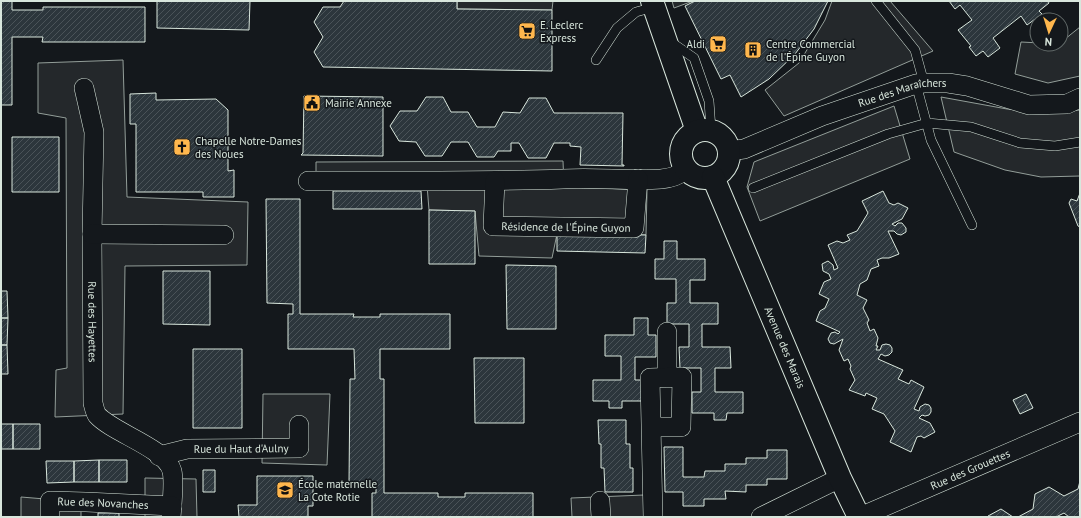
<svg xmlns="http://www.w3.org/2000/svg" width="1081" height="518" viewBox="0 0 1081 518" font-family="'PT Sans',sans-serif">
<defs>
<pattern id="building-hatch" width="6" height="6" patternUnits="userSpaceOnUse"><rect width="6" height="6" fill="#2c363c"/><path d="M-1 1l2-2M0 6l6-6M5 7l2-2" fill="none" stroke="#4a5358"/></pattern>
</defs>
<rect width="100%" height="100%" fill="#14181c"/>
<!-- parking -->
<path fill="#24282b" stroke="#939e99" d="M457 1H553L552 10 457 9Z
M672 1H693L674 8Z
M832 1H890L933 51 784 116 765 90 799 63 825 20Z
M1080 27V76L1048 83 1015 74 1021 42 1061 44V40L1065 39Z
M123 60 127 197 248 202 247 265 125 266 123 414 55 417 56 370 67 368 66 118 38 113V63Z
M941 97 1007 109 1050 113 1080 110V176L1041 177 1005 170 954 152Z
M894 106 910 159 760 221 747 187 754 162Z
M563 161 564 187 647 190 646 235 557 234 552 258 479 256 475 211 429 210 427 185 316 182V162Z
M263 394H330L327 465 262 463Z
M145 478 196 479 197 517H145Z
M644 495 647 517H572L571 498Z
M21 497 81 502V517H21Z"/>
<!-- building -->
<path fill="url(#building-hatch)" stroke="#d8e6dc" d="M1 1H12V10H43V7H145V42H42L43 37H12V105H1Z
M157 1H250L249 30 157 28Z
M344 1H457V9L552 10V71L323 67 314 52 323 37 314 22 323 7H340Z
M695 1H828L814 29 795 54 769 79 741 97 730 75 721 79 685 6Z
M949 1H1048L1049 3 1039 11 1042 14 1027 25 1021 16 993 38 1000 48 988 57 983 51 976 56 969 47 971 46 958 30 972 20 960 5 955 9Z
M156 93V100L216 99 228 110V171L234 170V197H203V192H136V124H130V94Z
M304 96 383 97V156L301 155 303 153Z
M426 97H443L451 112H468L477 127H495L503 112 520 113 529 98H546L554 113H623L622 165H624V166L580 165 581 147 570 146V143H554L546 158H528L519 143H511V151H498L494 157H477L468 142H451L442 156H425L416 142 399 141 390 126 400 111H417Z
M12 137H59V192H12Z
M333 191H421L422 209H333Z
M883 191 889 203 894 205 898 203 908 208 902 219 892 224 895 226 898 223H902L906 228V232L901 235 897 234 894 231H888L899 254 889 258H882L877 260 879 266 871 269 867 280 860 284 857 295 867 300 863 308 869 320 867 323 870 331 874 329 878 338 876 346H878L876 350H880L882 345 886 344 890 345 892 348V352L889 355 885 356 881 354 878 359 903 370 898 379 909 384 911 380 924 387 914 409 919 411 920 407 925 404 929 405 931 408V412L929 415 925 416 922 415 919 418 930 423 935 432 924 438 921 436 917 437 911 452 890 442 895 431 884 414 872 409 877 398 866 393 865 396 849 390 855 380 850 369 851 366 848 359 844 361 839 350 843 339 834 344 830 343 828 339 831 333 835 332 838 334 840 332 816 321 820 311 825 308 829 299 819 294 824 282 831 279 829 274 823 271 822 264 828 261 833 265 834 270 838 268 828 245 837 241 843 243 850 240 847 235 857 231 868 213 862 201Z
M1080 193V227L1078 226 1069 203 1071 199 1077 201Z
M266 199H300V314H354L353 317H380V314H450V349H380V379H384V493H438V497H465V493H533V517H372V493H376V483H349L350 379H355L354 349H288V314H293V304L267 303Z
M429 210 475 211V264H429Z
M557 234 646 235 645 253 557 251Z
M664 241H677V259H705V280H690V303H718V324H702V347H730L731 368H715V392H743V413H727L726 420H714V413H692V392H701V368H680L679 347H689V324H667V303H676V279H655V259H664Z
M506 265 556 266V329H507Z
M163 271H210V325L163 324Z
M1 291H7L8 318H1Z
M1 318H8L7 345H1Z
M634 318H648V335H656V357H635V380H644V401H622V408H609V401H593V380H621V356H605V335H634Z
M1 345H7L8 374H1Z
M193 349H242V428H193Z
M474 358H524V423H475Z
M1026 394 1033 408 1020 414 1013 400Z
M598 420H626V444H630V468H633V492H605L604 468H601V444H599Z
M1 424H13V449H1Z
M13 424H40V449H13Z
M664 447H683V477H704L705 471H725V464H746V458H767V450H787V479H767V485H746V492L725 491 726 499H704V506H683V492H665Z
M99 460H127V482H99Z
M99 460V482H74V461Z
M46 461H74V482L47 483Z
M203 470H215V492H203Z
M257 476H313V506H308V517H239L238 505H257Z
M1080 481V517H1069L1064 513 1056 517H1018L1033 509 1035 494 1049 487 1064 496 1078 489Z
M1001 509 1013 517H988V516Z
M98 513H119V517H98Z"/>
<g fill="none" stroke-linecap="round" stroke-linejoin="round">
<defs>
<path id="lane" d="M876 1 915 50 924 83
M671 42 694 58 709 101 711 130
M596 60 617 28 636 12 654 7
M916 84 931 140 972 225
M753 188 888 134 927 123 971 127 1020 143 1055 146 1080 142"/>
<g id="street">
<path id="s1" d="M84 88 94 132 92 234 93 403C94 407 95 412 97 415 113 433 166 448 172 471 174 480 172 506 171 517"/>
<path id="s2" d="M729 151 744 149 822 116 916 84 924 83H948L967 86 1029 105 1067 104 1080 98"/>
<path d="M308 181C393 181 478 182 563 179 596 177 629 181 661 179 671 178 678 176 686 169"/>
<path id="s3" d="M495 181 493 226 634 228 638 179"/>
<path d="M92 234 224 235"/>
<path d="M667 332V377"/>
<path d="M651 427H681L682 377 650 378 653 517"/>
<path id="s4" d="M159 456 187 449 299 448V425"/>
<path d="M600 501 601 517"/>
<path id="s5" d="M50 517V501L86 502 172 506"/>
<path d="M761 517 840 478"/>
<path id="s6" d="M860 517 1080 422"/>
</g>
<g id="secondary">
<path d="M652 1 697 131"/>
<circle cx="705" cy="154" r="24"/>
<path id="s7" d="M713 177 840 478 859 517"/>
</g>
</defs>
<!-- lane casing -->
<use href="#lane" stroke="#d8e6dc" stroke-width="10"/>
<!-- street casing -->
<use href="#street" stroke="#d8e6dc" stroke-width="20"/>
<!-- secondary casing -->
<use href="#secondary" stroke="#d8e6dc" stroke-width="24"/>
<!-- lane -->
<use href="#lane" stroke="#14181c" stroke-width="9"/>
<!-- street -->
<use href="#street" stroke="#14181c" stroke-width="19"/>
<!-- secondary -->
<use href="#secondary" stroke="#14181c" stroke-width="22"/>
</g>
<!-- icons -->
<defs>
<symbol id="supermarket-square" viewBox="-11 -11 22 22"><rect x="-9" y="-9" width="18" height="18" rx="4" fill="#ffb74d" stroke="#14181c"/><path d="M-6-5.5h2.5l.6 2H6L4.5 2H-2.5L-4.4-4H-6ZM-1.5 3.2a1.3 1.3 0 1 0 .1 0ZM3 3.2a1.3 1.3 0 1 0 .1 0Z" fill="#111"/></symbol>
<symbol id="building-square" viewBox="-11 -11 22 22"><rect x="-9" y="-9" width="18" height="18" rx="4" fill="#ffb74d" stroke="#14181c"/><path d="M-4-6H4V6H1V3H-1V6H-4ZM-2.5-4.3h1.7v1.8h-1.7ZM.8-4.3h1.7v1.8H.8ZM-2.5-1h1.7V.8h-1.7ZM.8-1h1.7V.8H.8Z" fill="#111"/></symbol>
<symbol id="civic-square" viewBox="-11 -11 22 22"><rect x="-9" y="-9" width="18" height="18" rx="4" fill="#ffb74d" stroke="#14181c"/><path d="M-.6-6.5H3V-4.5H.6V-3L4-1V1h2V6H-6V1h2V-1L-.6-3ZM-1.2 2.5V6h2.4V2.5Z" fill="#111"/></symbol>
<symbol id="church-square" viewBox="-11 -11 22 22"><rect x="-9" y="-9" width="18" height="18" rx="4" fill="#ffb74d" stroke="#14181c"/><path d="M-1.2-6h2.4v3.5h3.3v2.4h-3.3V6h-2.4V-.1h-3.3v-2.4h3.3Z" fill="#111"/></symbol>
<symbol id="school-square" viewBox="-11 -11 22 22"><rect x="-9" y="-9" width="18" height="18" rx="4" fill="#ffb74d" stroke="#14181c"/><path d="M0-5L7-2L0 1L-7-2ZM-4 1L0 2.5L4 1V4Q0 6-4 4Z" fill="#111"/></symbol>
</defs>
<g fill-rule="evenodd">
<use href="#supermarket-square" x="517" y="21" width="20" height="20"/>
<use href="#supermarket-square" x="708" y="34" width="20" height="20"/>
<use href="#building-square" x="743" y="40" width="20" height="20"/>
<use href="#civic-square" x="302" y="93" width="20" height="20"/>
<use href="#church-square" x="172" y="137" width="20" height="20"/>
<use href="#school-square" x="275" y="480" width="20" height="20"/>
</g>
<g text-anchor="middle" stroke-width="3" stroke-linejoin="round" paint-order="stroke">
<!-- poi labels -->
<g font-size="11" fill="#d8e6dc" stroke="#14181c" text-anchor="start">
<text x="540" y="29">E. Leclerc<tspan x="540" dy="13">Express</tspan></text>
<text x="705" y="48" text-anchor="end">Aldi</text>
<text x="766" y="48">Centre Commercial<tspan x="766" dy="13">de l'Épine Guyon</tspan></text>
<text x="325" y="107">Mairie Annexe</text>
<text x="195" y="145">Chapelle Notre-Dames<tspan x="195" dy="13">des Noues</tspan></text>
<text x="298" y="488">École maternelle<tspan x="298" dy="13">La Cote Rotie</tspan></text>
</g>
<!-- street labels -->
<g font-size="11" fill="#d8e6dc" stroke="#14181c">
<text dy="4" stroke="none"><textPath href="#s2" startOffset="184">Rue des Maraîchers</textPath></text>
<text dy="4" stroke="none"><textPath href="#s3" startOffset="118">Résidence de l'Épine Guyon</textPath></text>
<text dy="4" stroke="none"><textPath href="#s1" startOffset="235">Rue des Hayettes</textPath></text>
<text dy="4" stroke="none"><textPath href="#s7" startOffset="185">Avenue des Marais</textPath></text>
<text dy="4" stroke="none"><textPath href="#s4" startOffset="83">Rue du Haut d'Aulny</textPath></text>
<text dy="4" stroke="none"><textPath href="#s6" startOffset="120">Rue des Grouettes</textPath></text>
<text dy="4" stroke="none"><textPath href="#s5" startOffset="69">Rue des Novanches</textPath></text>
</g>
</g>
<!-- border -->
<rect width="1081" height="518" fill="none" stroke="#d8e6dc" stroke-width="4"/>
<!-- north arrow -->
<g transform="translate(1049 32) rotate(184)"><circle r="19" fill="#14181c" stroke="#626a69"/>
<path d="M0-3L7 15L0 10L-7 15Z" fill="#ffb74d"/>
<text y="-6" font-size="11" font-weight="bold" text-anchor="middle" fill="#d8e6dc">N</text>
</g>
</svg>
